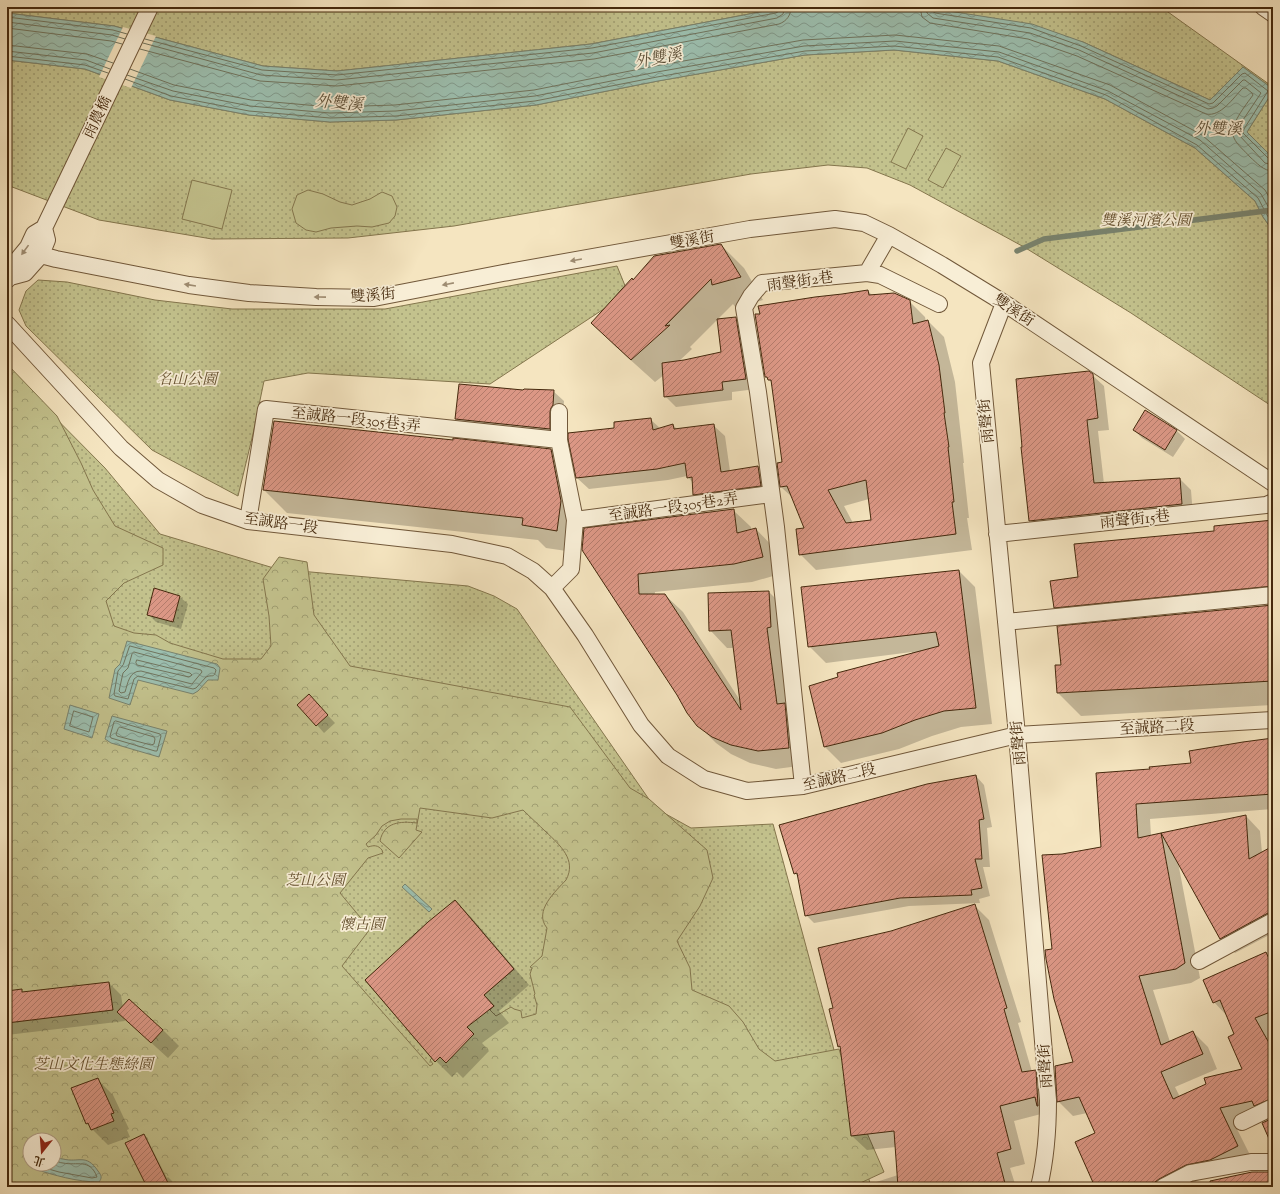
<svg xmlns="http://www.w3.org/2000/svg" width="1280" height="1194" viewBox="0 0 1280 1194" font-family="'Sorts Mill Goudy','Noto Serif TC',serif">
<defs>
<pattern id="green-dots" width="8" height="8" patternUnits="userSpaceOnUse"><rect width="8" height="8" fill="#c3c28d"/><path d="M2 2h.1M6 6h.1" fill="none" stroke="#a09e72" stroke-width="1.8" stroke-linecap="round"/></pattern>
<pattern id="forest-crowns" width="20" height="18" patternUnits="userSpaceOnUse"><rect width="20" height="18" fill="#c3c28d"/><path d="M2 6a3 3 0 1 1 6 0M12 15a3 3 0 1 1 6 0" fill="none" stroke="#a09e72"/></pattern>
<pattern id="water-waves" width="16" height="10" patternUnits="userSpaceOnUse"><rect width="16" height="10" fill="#9cbfaf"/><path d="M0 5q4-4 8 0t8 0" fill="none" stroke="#819b8d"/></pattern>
<pattern id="building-hatch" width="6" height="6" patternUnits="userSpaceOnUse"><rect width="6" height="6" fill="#db9785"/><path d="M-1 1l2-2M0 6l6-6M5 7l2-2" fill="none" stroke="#b37b6b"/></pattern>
</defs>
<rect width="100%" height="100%" fill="#f5e5c0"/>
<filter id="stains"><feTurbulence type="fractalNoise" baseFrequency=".005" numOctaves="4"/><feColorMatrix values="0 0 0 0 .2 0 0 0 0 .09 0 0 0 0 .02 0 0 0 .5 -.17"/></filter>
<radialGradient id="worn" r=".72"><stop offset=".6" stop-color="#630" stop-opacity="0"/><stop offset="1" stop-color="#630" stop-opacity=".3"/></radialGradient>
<!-- green -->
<path fill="url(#green-dots)" stroke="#84764d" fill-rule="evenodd" d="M7 7H786L591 44 337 71 263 66 114 26 7 13Z
M923 7H1161L1273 87V89L1243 67 1210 100 1083 42Z
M894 50 998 61 1105 99 1195 148 1255 201 1263 217 1273 231V407L1131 313 1024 247 910 185 867 168 828 165 751 174 454 226 348 238 212 239 99 220 7 185V60L85 69 170 100 249 115 330 122 396 120 536 105 658 81 805 55Z
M1273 91V158L1247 132Z
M617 266 628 293 490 384 308 373 264 381 253 434 238 496 152 450 26 326 19 310 26 291 38 280 67 282 155 300 232 309H385Z
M7 369 105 468 160 534 277 569 468 586 494 596 517 609 655 808 691 828 773 824 871 1187H7ZM30 1140H54V1164H30Z"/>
<!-- forest -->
<path fill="url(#forest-crowns)" stroke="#84764d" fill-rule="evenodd" d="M7 364 57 416 81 463 93 490 115 526 163 548V565L124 583 106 601 114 626 134 633 156 635 170 643 223 659H261L271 646 269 616 263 579 279 557 307 562 314 615 350 666 570 707 630 788 649 799 707 850 713 878 700 906 677 941 690 968 692 990 729 1006 743 1022 759 1049 775 1061 839 1049 857 1110 884 1172 856 1185 855 1187H7ZM420 808 492 818 523 810C531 818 539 825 546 832 560 845 577 860 566 880 556 891 533 911 547 928L542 956 530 967 532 968 530 974 535 994 534 995 537 1005 536 1014 522 1018 521 1011 514 1009 511 1007 496 1016 490 1010 494 1006 484 995 514 969 455 900 365 980 432 1058 430 1060 433 1064 430 1066 342 966 370 929 340 893 368 858 383 853 382 850C378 845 374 845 368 847L366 844 376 835 382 826 390 821 401 819H417V823C400 821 384 822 380 841L399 858 422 832 416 830ZM30 1140H54V1164H30Z"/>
<!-- pitch -->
<path fill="#c3c28d" stroke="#84764d" d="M908 128 923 136 906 169 891 162Z
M946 148 961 156 943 188 928 180Z
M192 180 232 190 222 229 182 219Z
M308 190 323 194 340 202 352 205 370 199 382 192 392 196 397 207 395 216 389 223 372 227 357 226 331 228 316 232 306 230 296 223 292 209 297 195Z"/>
<!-- water -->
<path fill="url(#water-waves)" stroke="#79836e" d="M786 7H923L1032 24 1083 42 1210 100 1243 67 1273 89V91L1247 132 1273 158V231L1263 217 1255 201 1195 148 1105 99 998 61 894 50 805 55 658 81 536 105 396 120 330 122 249 115 170 100 85 69 7 60V13L114 26 263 66 337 71 591 44Z
M127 641 217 664 220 668 218 680H208L198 691 193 694 138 680 130 705 109 698 115 669 120 664Z
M70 705 99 714 92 738 64 729Z
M112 716 167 731 159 757 111 743 105 739Z
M405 884 432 909 429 912 402 887Z
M54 1156C57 1157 60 1159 63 1159 79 1163 86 1153 98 1171 102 1176 102 1178 99 1182 77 1182 54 1175 34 1169L33 1164H54Z"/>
<!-- pier -->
<path fill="#f5e5c0" d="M123 27 156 36 131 88 99 77Z"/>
<!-- shadow -->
<path fill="#0003" fill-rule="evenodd" d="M721 245 744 268 763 300 736 308 733 304 690 347 692 349 678 362 722 353 735 318 746 328 756 389 732 392V400L676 407 665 396 664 375 655 382 615 346 592 323 634 281Z
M868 291 873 296 909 301 925 317 926 322 928 321 944 337 955 382 964 463H963L969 518H967L972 550 816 570 800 554 805 529 794 499 781 487 778 464 783 463 772 383 766 377ZM869 499 872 520 853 523 844 506Z
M1092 375 1104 386 1109 430 1098 431 1104 484 1180 479 1191 490 1193 516 1041 532 1030 520Z
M524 391H553L564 401 563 416 560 440 467 430 456 419Z
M1146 411 1177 431 1185 439 1173 457 1142 438 1134 430Z
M651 420 661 429 673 425 677 429 713 425 725 436 730 471 758 467 769 478 772 497 706 506 694 494V484L687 476 668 480 589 489 577 478 616 429Z
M454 441 551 450 574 473 584 525V529L733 510 751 527V530L756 529 773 547 780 574 752 582 655 592V595H665L683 612 741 702 734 648H727L710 630 709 594 769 592 787 610 806 765 776 769 750 763 731 754 716 743 698 725 584 539H582L580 553 546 548 538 540 287 513 264 490Z
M1273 521V603L1071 624 1055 607 1080 578 1215 532Z
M959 571 975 587 992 724 961 727 932 736 899 749 841 763 825 747 912 654V652L826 663 809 646Z
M155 590 180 597 188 604 181 629 156 622 148 614Z
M1273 606V705L1081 716 1058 693 1062 666Z
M316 703 335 723 324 733 317 725Z
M1273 739V809L1150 819 1151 836 1160 834 1164 838 1246 816 1260 831 1262 853 1273 847V933L1235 953 1220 938 1178 862 1200 978 1191 983 1153 990 1170 1042 1193 1032 1208 1047 1217 1069 1175 1087 1180 1097 1243 1070 1235 1035 1227 1016 1214 1002 1265 953 1273 960V1031L1269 1033 1273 1039V1145L1269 1120 1265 1116 1234 1123 1253 1161 1201 1179 1185 1187H1086L1095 1183 1097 1134 1087 1113 1073 1116 1058 1101 1075 1063 1053 950 1062 855 1102 848 1151 770 1192 764Z
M976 776 984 785 992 827 987 828 990 867H983L990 896 979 899 980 903 909 906 814 923 806 915 798 877 795 873Z
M455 901 471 917 529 985 499 1011 509 1023 482 1043 489 1051 463 1078 457 1072 452 1077 436 1061 366 980Z
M975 906 989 920 1021 1022 1018 1023 1032 1072 1036 1071 1050 1085 1045 1113 1014 1121 1025 1164 1010 1168 1016 1187H871L870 1184 898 1175 896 1147 867 1150 852 1136 842 1049 839 1046 834 1009 891 932Z
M109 983 121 995 123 1008 163 1030 179 1046 168 1058 124 1018 125 1021 7 1035V992L21 991 24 993Z
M97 1079 113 1095 129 1129 127 1130 130 1137 108 1145 87 1124 72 1088Z
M144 1135 147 1139 167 1178 168 1177 172 1181 175 1187H147Z
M1246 1174 1273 1187H1192Z"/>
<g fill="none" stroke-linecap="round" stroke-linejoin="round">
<!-- shore -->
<path stroke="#70745e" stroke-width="1" d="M920 7 922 17 930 23 1028 39 1077 56 1206 114C1221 117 1233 98 1243 88H1246L1252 93 1253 95C1246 105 1228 126 1234 138 1237 145 1245 151 1250 157 1257 163 1263 171 1273 171
M926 7 927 13 933 18 1030 33 1079 50 1208 109 1213 108 1217 106 1243 80H1245L1261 93 1239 126 1238 130 1239 135 1265 163 1273 165
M931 7 932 11 935 13 1031 28 1081 46 1209 104 1213 103 1242 74 1245 73 1268 91 1244 129 1243 133 1269 159 1273 160
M7 17 113 30 127 34
M7 22 112 35 125 39
M7 28 111 41 122 44
M145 39 262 70 337 75 592 48 776 13 779 11 780 7
M143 43 261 75 337 80 593 53 777 18 783 14 785 7
M7 45 87 54 113 63
M140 49 260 81 337 86 594 59 779 24C787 21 791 15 791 7
M7 51 86 60 110 69
M7 56 85 65 108 73
M130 69 174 85 251 100 330 107 395 105 534 90 655 66 803 40 895 35 999 46 1110 85 1202 135 1265 190 1273 204
M127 75 173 91 250 106 330 113 396 111 535 96 657 72 804 46 895 41 999 52 1108 91 1200 140 1261 194 1273 215
M125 79 171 96 249 111 330 118 396 116 535 101 657 77 805 51 894 46 998 57 1106 95 1197 145 1258 198 1267 215 1273 224
M130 646 214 668 216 670C214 679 212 674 206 677L196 688 193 689 138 676 134 679 128 699 115 696 114 694 118 671 123 665Z
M134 652 201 670 202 672 192 684 141 671C129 671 128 683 125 692L121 693 119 691 123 673 128 668 132 654Z
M137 660 190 673 192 675 189 677 137 665 136 663Z
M74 711 93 717 89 732 70 726Z
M116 721 160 734 161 736 157 751H155L111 738 110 736 114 722Z
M120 727 154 737 155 739 154 744 151 745 117 736 116 734 118 729Z
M37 1164 38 1166 59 1172 92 1178 97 1177C90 1158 77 1166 63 1163 60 1163 57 1161 54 1160"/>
<!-- stream -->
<path stroke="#79836e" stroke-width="5.5" d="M1017 251 1044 239 1273 210"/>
</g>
<!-- building -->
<path fill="url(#building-hatch)" stroke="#45290d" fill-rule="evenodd" d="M721 244 741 277 712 285 711 279 665 326 670 325 631 360 591 323 632 278 633 280 654 256Z
M868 290 869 295 894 293 910 300 913 324 928 320 939 365 945 413H944L949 447H948L954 502H952L956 534 799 555 796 529 804 528 787 486 780 487 777 463 782 462 771 380H768L767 377H765L755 314H760L758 306 815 297 842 294ZM866 480 871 520 846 523 828 490Z
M736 317 746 379 722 382 723 390 664 397 662 363 684 360 721 352 717 319Z
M1089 371 1093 374 1098 418 1087 420 1094 483 1180 478 1182 504 1029 521 1021 447H1022L1016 379Z
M459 384 523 390 524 389 554 390 553 405 551 408 550 412V429L455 419Z
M1145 410 1177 430 1165 450 1133 430Z
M651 418 653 430 673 424 674 429 714 424 721 472 758 466 761 486 693 495 692 477 687 478 685 463 657 469 576 478 568 439V433L614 428V422Z
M274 421 453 440V438L551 449 561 501 557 531 522 525 523 518 263 490Z
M734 509 737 533 756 528 763 557 734 564 638 574 639 594H665L741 710 731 630 709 631 708 593 769 591 771 627 767 628 777 704 785 703 789 748 758 751 731 745 712 737 697 726 687 713 677 695 582 550 584 528Z
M1273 520V586L1054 608 1050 581 1078 577 1074 544 1214 531V526Z
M959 570 976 708 944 711 915 720 882 733 824 747 809 686 838 677 837 673 939 646 936 632 808 647 801 587Z
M154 588 180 596 173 622 147 615Z
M1273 605V681L1057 693 1055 665H1061L1057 626Z
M309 694 328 715 316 726 297 705Z
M1273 738V794L1136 804 1138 838 1161 833 1185 963 1176 969 1139 976 1161 1045 1193 1031 1203 1054 1161 1072 1173 1099 1206 1084 1204 1078 1242 1069 1228 1037 1234 1034 1220 1000 1213 1003 1203 980 1266 952 1273 968V1011L1255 1018 1273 1050V1098L1254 1106 1252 1101 1220 1108 1238 1146 1210 1160 1186 1165 1159 1179 1155 1182 1154 1185 1150 1187H1095L1075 1142 1095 1133 1079 1097 1057 1102 1055 1066 1073 1062 1054 999 1046 959 1045 950 1052 949 1042 855 1062 854 1101 847 1096 773 1150 769 1149 767 1191 763 1189 751 1243 742Z
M976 775 984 819 979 820 982 859H975L982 888 971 890 972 895 900 898 805 916 797 873 794 874 779 825 927 784Z
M1246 815 1249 859 1273 846V912L1268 913 1220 939 1161 833Z
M455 900 514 969 484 995 494 1006 467 1027 474 1034 446 1063 440 1057 435 1062 365 980 428 922Z
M975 904 1007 1008 1004 1009 1022 1072 1036 1070 1038 1106H1037L1035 1097 1000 1106 1011 1149 997 1153 1006 1187H898L894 1131 851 1136 840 1046 838 1047 829 1009 833 1008 818 948 891 931Z
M109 982 113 1010 7 1023V991L22 989V992Z
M129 999 163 1030 151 1043 117 1012Z
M98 1078 114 1113 111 1114 114 1121 91 1130 88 1123 86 1124 71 1088Z
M1273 1118V1148L1262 1123Z
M144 1134 170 1187H147L125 1143Z
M1252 1172H1273V1187H1211L1210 1181Z"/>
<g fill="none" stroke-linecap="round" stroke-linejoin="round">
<defs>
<path id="minor" d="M1263 7 1273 14
M44 228 150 7
M41 255 56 259 189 285 249 293 316 297 374 298 503 273 750 229 835 219 864 223 889 235 942 265 1004 303 1273 483
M867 273 880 275 939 304
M10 277 14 264 28 247 34 234 44 228
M7 280 10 277 25 273 41 255 47 240 44 228
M1004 303 981 363 1017 735 1048 1100C1048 1129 1046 1158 1039 1187
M7 324 121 448 158 480 202 505 248 521 452 544 507 556 533 571 552 588 585 635 641 725 668 756 704 779 747 791 803 786 1017 735 1273 720
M575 520 771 494
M248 521 266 409 559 440
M997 534 1266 505 1273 502
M552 588 571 569 575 520 559 440V412
M1006 622 1273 595
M803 786 776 527 758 392 744 308 751 296 762 283 867 273 889 235
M1199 961 1273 921
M1242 1122 1273 1107
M1163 1187 1190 1173 1251 1162H1273"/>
</defs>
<!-- minor casing -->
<use href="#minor" stroke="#71583a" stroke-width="18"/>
<!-- minor -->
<use href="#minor" stroke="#f8eed6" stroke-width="16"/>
</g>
<!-- one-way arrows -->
<defs><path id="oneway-solid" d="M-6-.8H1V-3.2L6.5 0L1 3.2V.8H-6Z"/></defs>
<g fill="#9e8c72">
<use href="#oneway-solid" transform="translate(25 250) rotate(126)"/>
<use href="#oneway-solid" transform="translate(576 260) rotate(170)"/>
<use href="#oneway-solid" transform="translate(448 284) rotate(169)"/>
<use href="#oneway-solid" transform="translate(190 285) rotate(-171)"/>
<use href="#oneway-solid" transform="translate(320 297) rotate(-179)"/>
</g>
<g text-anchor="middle" stroke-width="3.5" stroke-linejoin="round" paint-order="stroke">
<!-- street labels -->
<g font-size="15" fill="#45290d" stroke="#f8eed6">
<text transform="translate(97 117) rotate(-64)" y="5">雨農橋</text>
<text transform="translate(692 240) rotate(-10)" y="5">雙溪街</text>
<text transform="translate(800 281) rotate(-8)" y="5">雨聲街2巷</text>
<text transform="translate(373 295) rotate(-5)" y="5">雙溪街</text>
<text transform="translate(1014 310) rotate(33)" y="5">雙溪街</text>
<text transform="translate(356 419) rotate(6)" y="5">至誠路一段305巷3弄</text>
<text transform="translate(986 421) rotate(-96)" y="5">雨聲街</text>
<text transform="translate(673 507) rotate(-8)" y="5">至誠路一段305巷2弄</text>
<text transform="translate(1135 519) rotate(-6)" y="5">雨聲街15巷</text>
<text transform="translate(281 523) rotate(8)" y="5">至誠路一段</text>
<text transform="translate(1157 727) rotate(-3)" y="5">至誠路二段</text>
<text transform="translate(1018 743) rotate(-95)" y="5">雨聲街</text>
<text transform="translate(839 777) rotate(-13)" y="5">至誠路二段</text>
<text transform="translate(1045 1066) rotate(-94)" y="5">雨聲街</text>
</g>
<!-- park labels -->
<g font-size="15" font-style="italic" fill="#644f2d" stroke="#f8eed6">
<text x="1146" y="225">雙溪河濱公園</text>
<text x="187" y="384">名山公園</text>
<text x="315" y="885">芝山公園</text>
<text x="362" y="929">懷古園</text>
<text x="93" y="1069">芝山文化生態綠園</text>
</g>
<!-- water labels -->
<g font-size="16" font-style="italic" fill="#5b4e36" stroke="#f8eed6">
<text transform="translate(658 57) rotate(-11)" y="6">外雙溪</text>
<text transform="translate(339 102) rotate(5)" y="6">外雙溪</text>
<text x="1218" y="134">外雙溪</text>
</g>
</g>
<!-- margin -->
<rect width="1280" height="1194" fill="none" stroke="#f5e5c0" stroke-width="24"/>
<rect x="8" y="8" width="1264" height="1178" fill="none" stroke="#45290d" stroke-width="2"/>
<rect x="12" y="12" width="1256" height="1170" fill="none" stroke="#45290d"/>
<!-- north arrow -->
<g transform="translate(42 1152) rotate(197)"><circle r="19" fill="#f8eed6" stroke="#b09f86"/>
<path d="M0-3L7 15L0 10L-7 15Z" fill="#8f2418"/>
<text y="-6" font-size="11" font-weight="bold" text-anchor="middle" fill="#45290d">北</text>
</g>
<rect width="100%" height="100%" filter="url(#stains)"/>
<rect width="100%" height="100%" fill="url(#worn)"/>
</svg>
